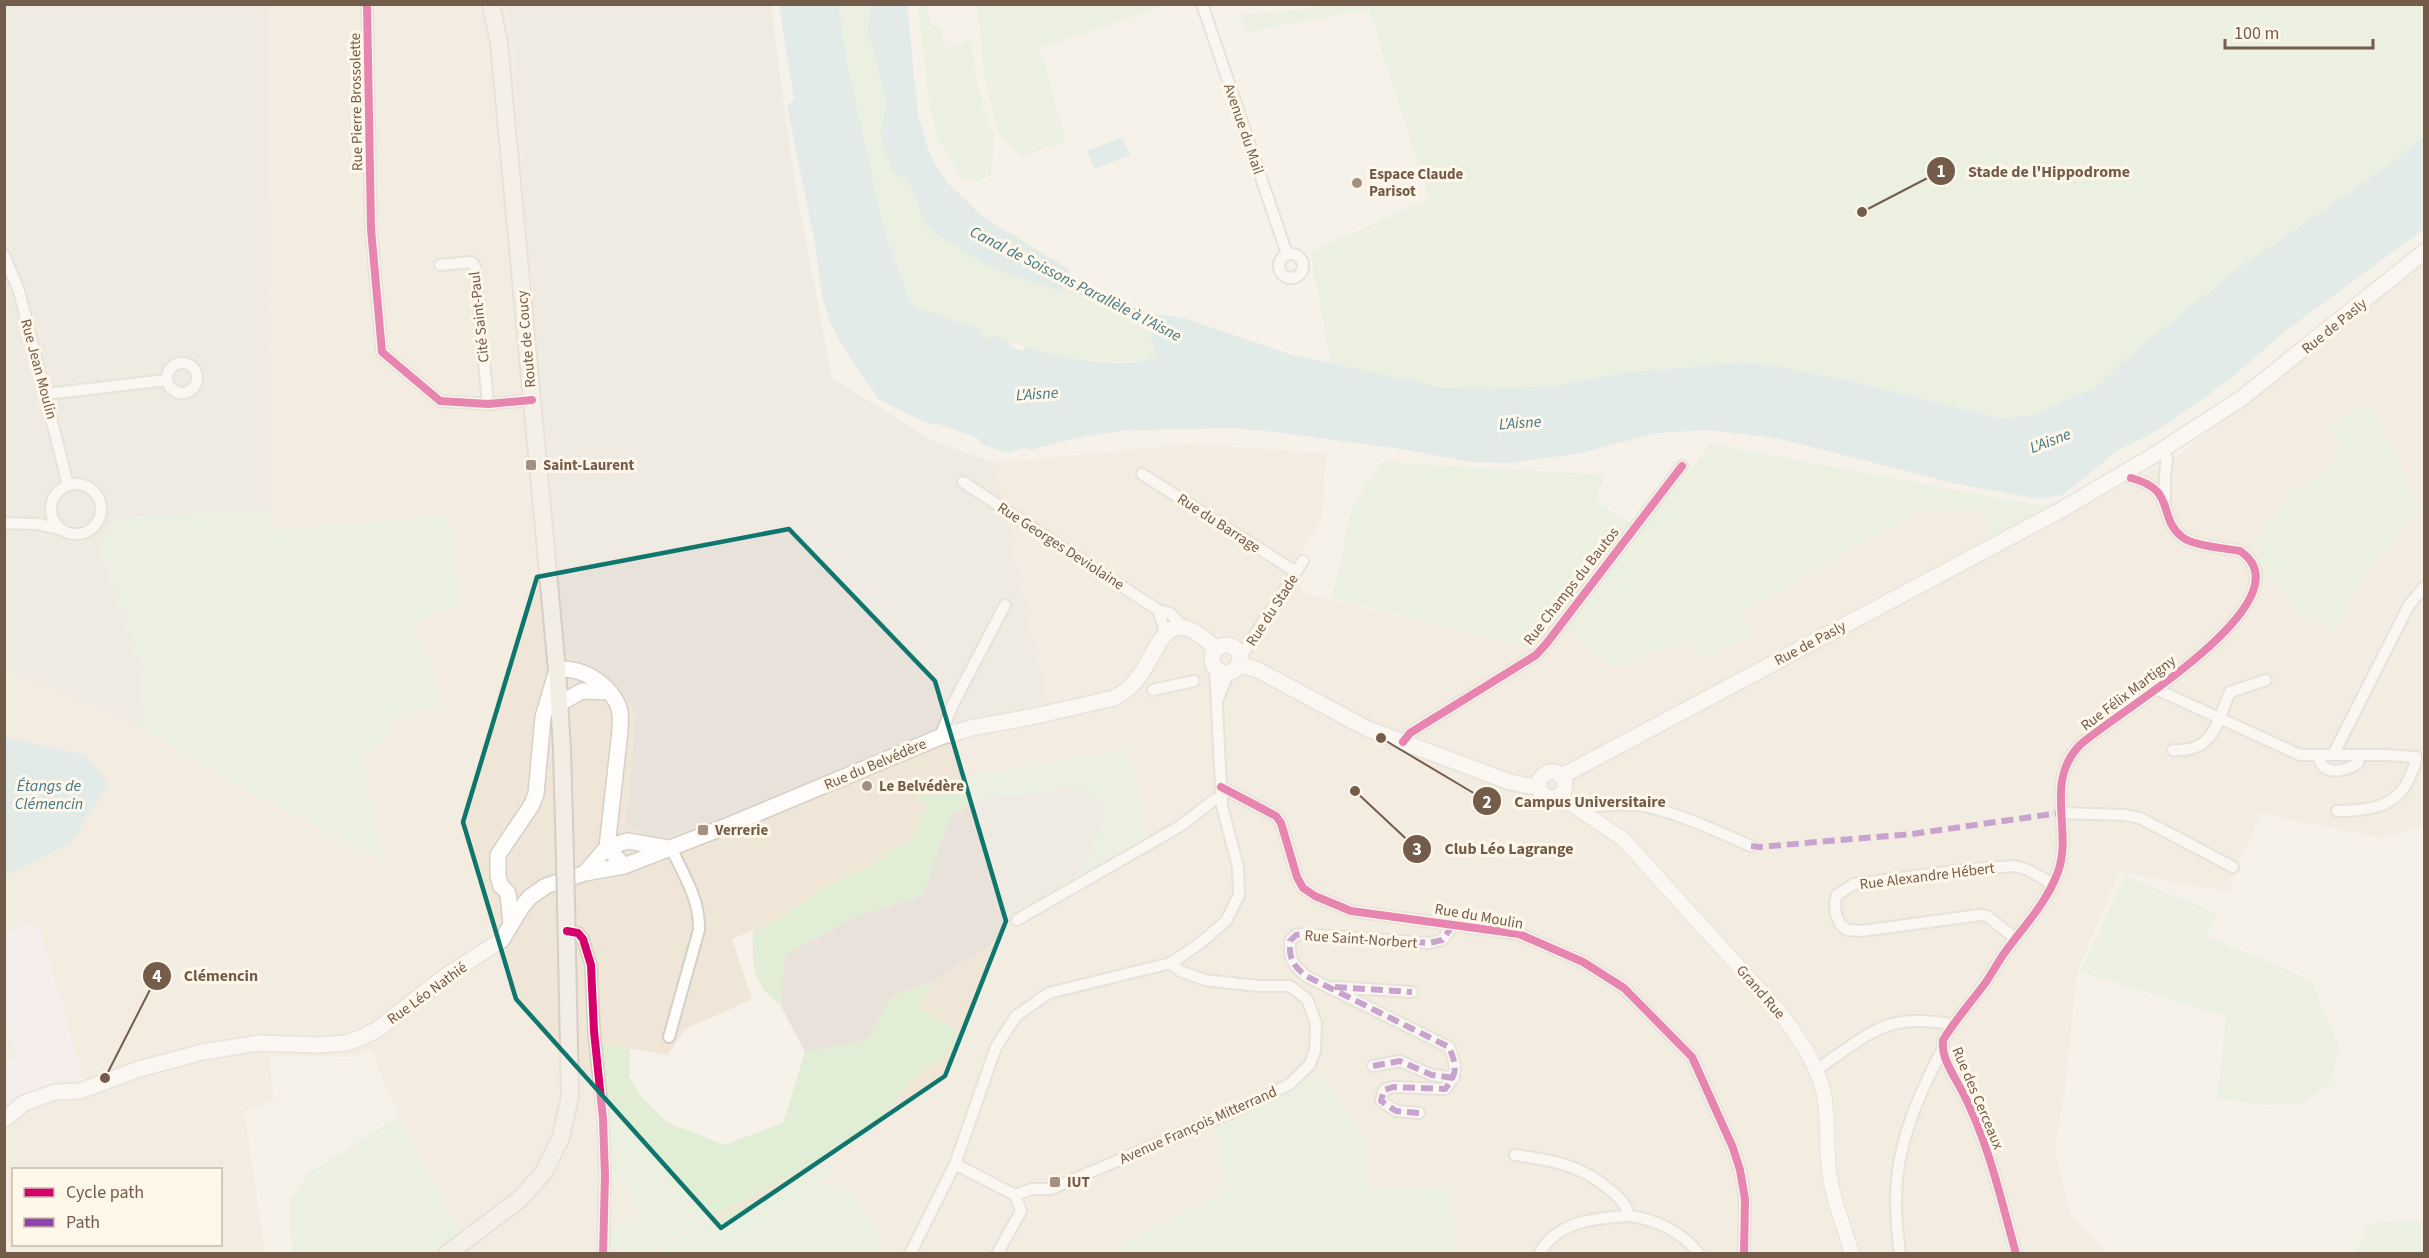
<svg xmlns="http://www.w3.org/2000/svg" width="2429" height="1258" viewBox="0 0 2429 1258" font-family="'Source Sans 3',sans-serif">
<rect width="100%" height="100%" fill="#f6f2ea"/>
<!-- residential -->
<path fill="#efe6d7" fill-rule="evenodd" d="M267 5H509L522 177 544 418 558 645 636 711 626 822 1047 699 995 463 1189 444 1326 453 1322 519 1289 573 1307 594 1542 650 1565 625 1609 667 1687 641 1917 511 1979 510 1995 540 2074 510 2173 460 2424 256V825L2380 838 2260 813 2228 892 2119 872 2077 972 2066 1082 2055 1151 2071 1216 2108 1253H1455L1448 1188 1366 1189 1368 1144 1229 1190 1107 1253H651L657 1246 870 1134 916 1075 971 1039 918 1008 932 982 992 944 1025 908 1146 837 1127 748 910 789 928 805 910 841 890 850 872 866 828 885 775 922 732 939 752 999 684 1030 668 1055 600 1044 611 1177 623 1176 642 1217 612 1229 611 1253H432L460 1234 398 1116 371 1050 349 1057 269 1056 274 1101 244 1110 265 1253H5V875L10 872 86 755 5 737 4 669 140 725 247 791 381 859 361 755 385 742 393 717 440 705 415 623 451 516 275 530 269 509ZM14 1170H220V1244H14Z"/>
<!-- industrial -->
<path fill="#e9e2da" d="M4 5H267L269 509 115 518 99 546 143 674 140 725 5 669Z
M509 5H771L793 172 832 378 935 442 995 463 1047 699 897 765 651 841 626 822 636 711 558 645 544 418 522 177Z
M1077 784 1101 804 1100 834 1087 862 1073 880 1025 908 992 944 932 982 892 996 867 1040 805 1052 781 1006 785 955 855 917 923 895 951 814 992 795 1047 794Z"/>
<!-- education -->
<path fill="#f3e9f2" d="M28 924 40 929 85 1082 10 1110 5 1095 4 1068 9 1066 8 1060 16 1057 5 1025V934Z"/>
<!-- green -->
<path fill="#e1edd5" d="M1313 4 2424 5V135L2389 165 2240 267 2129 356 2095 388 2032 415 2006 418 1990 416 1866 384 1772 365 1740 363 1628 372 1553 386 1474 389 1415 383 1331 364 1310 252 1429 199 1369 9 1247 32 1239 15 1314 8Z
M839 5H870L868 33 887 103 880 136 891 169 906 181 915 194 923 222 934 233 991 268 1059 292 1063 287 1153 329 1156 357C1144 362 1133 361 1120 361 1075 362 1034 352 993 335L991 339 982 336 984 332 918 308 910 302 884 229 845 53Z
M918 5H927L932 25 941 28 945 48 970 41 984 113 994 138 991 175 979 182 962 178 936 136 928 95Z
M977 5V4L1168 5 1040 48 1066 141 1021 157 998 131 984 72Z
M2371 403 2420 509 2362 576 2336 630 2301 612 2264 568 2254 545 2289 493 2328 472 2340 446 2329 426Z
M1710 444 2031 504 2057 506 1993 536 1979 510 1917 511 1741 612 1751 635 1700 659 1687 641 1609 667 1565 625 1669 492 1683 480Z
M1381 462 1604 475 1596 501 1632 524 1538 649 1332 598 1352 508Z
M269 509 275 530 451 515 458 604 415 623 441 705 393 717 385 742 361 755 382 860 247 791 140 725 143 674 99 545 115 518Z
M1128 748 1146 836 1073 880C1094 853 1100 838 1101 804L1077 784 1047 794 992 795 951 814 923 895 855 917 785 955 781 1006C751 984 752 964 753 930L775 922 828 885 872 866 890 850 910 841 928 805 909 788Z
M2125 876 2217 913 2206 936 2311 980 2340 1049 2330 1083 2305 1103 2264 1105 2217 1098 2226 1016 2080 972Z
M932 982 918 1008 972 1039 916 1075 870 1134 657 1246 651 1254 611 1253 612 1229 642 1217 624 1176 610 1177 599 1044 630 1049 629 1077 641 1096 667 1122 724 1145 783 1123 805 1052 867 1040 892 996Z
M1320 1073 1368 1144 1366 1189 1448 1188 1455 1253 1107 1254 1229 1190 1214 1126Z
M398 1116 460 1234 432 1253H292L289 1199 308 1174Z
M826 1166 832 1176 818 1182C827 1185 837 1187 846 1192 867 1204 877 1230 880 1253H659L672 1242Z
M2424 1220V1253H2356L2369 1223Z"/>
<!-- water -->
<path fill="#cbe2e6" d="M779 5H839L845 53 884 229 910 302 918 308 984 331 982 336 991 339 993 335 1011 343 1010 347 1023 351 1025 347C1062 357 1119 371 1156 357L1154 344 1150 339 1153 329 1063 287 1060 292 993 269 934 233 923 222 915 194 906 181 891 169 880 136 887 103 868 33 870 5H907L918 115 929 152 938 169 947 182 982 216 1069 269V276L1155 317 1157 314 1184 318 1289 354 1439 387 1474 389 1553 386 1628 372 1739 363 1772 365 1860 383 1990 416 2006 418 2032 415 2095 388 2129 356 2240 267 2389 165 2424 135V229L2283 333 2229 380 2158 430 2117 451 2063 495 2039 499 1957 484 1776 438 1709 430 1657 433 1576 454 1510 463 1470 462 1408 450 1275 432 1233 428 1128 430 1081 437 1031 450 1024 448 1008 453 983 445 976 437 935 423 932 425 879 400 852 361 831 325 822 296 815 244 787 106 794 99Z
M1123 137 1130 155 1094 169 1087 151Z
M5 737 86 755 108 784 70 844 5 875Z"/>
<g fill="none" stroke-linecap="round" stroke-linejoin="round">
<defs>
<path id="minor" d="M367 4 371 229 382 352 440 401 488 404 532 400
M1202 4 1287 254
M1279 266a12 12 0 1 1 24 0a12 12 0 1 1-24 0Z
M4 255 19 291 68 485
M440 265 471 262 475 266 488 404
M167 378a15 15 0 1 1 30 0a15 15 0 1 1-30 0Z
M46 394 167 380
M1142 474 1296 572
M963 482 1158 610 1170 613 1184 628
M51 509a25 25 0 1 1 50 0a25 25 0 1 1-50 0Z
M2165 502V476L2167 457
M4 523 38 524 60 529
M1158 610 1166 634
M1240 658 1303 561
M1153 690 1194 681
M2158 690 2300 755H2385L2416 757C2416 764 2413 770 2410 776 2398 808 2367 811 2337 811
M1218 698 1229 672
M940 737 952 706 1005 605
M1403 742 1410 733 1536 655 1546 644 1682 466
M2173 750C2214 753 2217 722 2230 692L2266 680
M2319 755C2320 777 2345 772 2358 763L2359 755
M2333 755 2409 605 2424 587
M1221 787 1276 816 1281 823 1297 877 1303 888 1315 896 1351 911 1519 934 1583 962 1624 988 1692 1057 1733 1148 1740 1170 1745 1199 1744 1254
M1580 808C1599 806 1617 803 1636 805 1671 809 1718 832 1751 846
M2059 813 2125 815 2140 818 2233 867
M1017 920 1182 825 1215 799 1222 797
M567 931 578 933 583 939 591 965 594 1031 603 1119 605 1176 603 1254
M2016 939 1987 916 1980 915 1861 931 1847 930 1840 924 1836 914 1835 904 1837 895 1854 884 1970 869 2015 866 2028 870 2053 884
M1335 987 1412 992
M669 1037 699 930C700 900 684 875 671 848
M1373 1066 1400 1061 1432 1075 1454 1078
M1816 1070C1839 1055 1870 1028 1897 1023 1915 1019 1934 1022 1953 1024
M1419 1113 1396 1111 1381 1101 1384 1090 1393 1087 1445 1089C1458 1073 1457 1066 1449 1047L1306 976C1292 965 1289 958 1290 941L1296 935 1303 934 1429 943 1442 940 1454 924
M1515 1155C1551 1160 1582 1165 1610 1190 1619 1197 1626 1204 1629 1216 1655 1219 1683 1232 1699 1254
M955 1164 1015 1195 1021 1211 997 1254
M1015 1195 1032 1189H1051L1237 1110 1290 1084 1310 1064 1315 1050 1316 1023 1307 999 1290 986H1258L1205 980 1180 971 1171 963
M910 1254 955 1164 996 1047 1016 1016 1049 993 1171 963 1199 944 1226 921 1239 895 1238 867 1222 806 1215 667
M1539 1254C1557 1221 1595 1218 1629 1216
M1900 1254C1898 1237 1896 1219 1896 1202 1895 1149 1917 1098 1941 1052
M2016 1254C2001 1199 1988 1141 1962 1091 1953 1074 1941 1058 1943 1040 1956 1019 1972 1001 1986 982 1992 973 1997 964 2003 955 2023 927 2046 904 2058 872 2073 831 2044 783 2079 746 2105 719 2314 601 2240 551 2225 548 2191 546 2181 536 2157 516 2177 490 2131 478"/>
<path id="tertiary" d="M1559 796 1623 839 1778 1010C1797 1035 1815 1060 1823 1090 1830 1119 1825 1149 1830 1178 1834 1203 1845 1229 1852 1254"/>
<path id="secondary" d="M1212 659a14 14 0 1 1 28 0a14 14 0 1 1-28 0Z
M1239 664 1258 670 1368 729 1510 782 1529 786 1539 785
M559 704 582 691 609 692
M1539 785a13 13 0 1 1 26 0a13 13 0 1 1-26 0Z
M1562 776 2059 511 2151 457 2242 398 2424 252
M585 873 607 847 628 841 668 848
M511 924 508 893 501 886 498 876V855L531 806 536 794 543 717 557 670C580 666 606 682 617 703 622 712 620 722 620 731L607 847 624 866
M5 1119 24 1103 55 1092 80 1091 139 1069 203 1052 259 1043 319 1045 345 1043 361 1038 378 1029 447 975 502 940 521 908 530 897 546 886 585 873 624 866 727 826 940 737 971 728 1031 717 1114 698C1121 694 1128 690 1133 684 1161 654 1162 595 1216 649"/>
<path id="primary" d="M491 4 499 43 557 670 562 749 565 859
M447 1254 520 1199 544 1172 561 1137 570 1096 566 904"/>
</defs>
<!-- minor casing -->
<use href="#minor" stroke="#d4cfc7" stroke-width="14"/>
<!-- tertiary casing -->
<use href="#tertiary" stroke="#d4cfc7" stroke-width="16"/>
<!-- secondary casing -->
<use href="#secondary" stroke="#d6cfc8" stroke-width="18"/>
<!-- primary casing -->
<use href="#primary" stroke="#d5cdc6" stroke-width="20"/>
<!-- minor -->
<use href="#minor" stroke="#fefdfc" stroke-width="10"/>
<!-- tertiary -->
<use href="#tertiary" stroke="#fefdfc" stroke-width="14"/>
<!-- secondary -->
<use href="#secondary" stroke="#fefdfc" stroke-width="15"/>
<!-- primary -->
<use href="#primary" stroke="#f2eee5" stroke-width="16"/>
<defs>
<path id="primary-bridge" d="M565 859 566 904"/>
</defs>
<!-- primary-bridge casing -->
<use href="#primary-bridge" stroke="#d5cdc6" stroke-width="20" stroke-linecap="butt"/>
<!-- primary-bridge -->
<use href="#primary-bridge" stroke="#f2eee5" stroke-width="16"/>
<!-- quiet -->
<path stroke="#8e44ad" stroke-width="6" stroke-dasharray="12 6" stroke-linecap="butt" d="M1751 846 1759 847 1912 834 2059 813
M1335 987 1412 992
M1373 1066 1400 1061 1432 1075 1454 1078
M1419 1113 1396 1111 1381 1101 1384 1090 1393 1087 1445 1089C1458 1073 1457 1066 1449 1047L1306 976C1292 965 1289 958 1290 941L1296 935 1303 934 1429 943 1442 940 1454 924"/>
<defs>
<path id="cycleway" d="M367 4 371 229 382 352 440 401 488 404 532 400
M1403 742 1410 733 1536 655 1546 644 1682 466
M1221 787 1276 816 1281 823 1297 877 1303 888 1315 896 1351 911 1519 934 1583 962 1624 988 1692 1057 1733 1148 1740 1170 1745 1199 1744 1254
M567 931 578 933 583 939 591 965 594 1031 603 1119 605 1176 603 1254
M2016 1254C2001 1199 1988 1141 1962 1091 1953 1074 1941 1058 1943 1040 1956 1019 1972 1001 1986 982 1992 973 1997 964 2003 955 2023 927 2046 904 2058 872 2073 831 2044 783 2079 746 2105 719 2314 601 2240 551 2225 548 2191 546 2181 536 2157 516 2177 490 2131 478"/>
</defs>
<!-- cycleway casing -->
<use href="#cycleway" stroke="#fff8ea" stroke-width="11"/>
<!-- cycleway -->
<use href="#cycleway" stroke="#d6006c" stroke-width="8"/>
</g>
<!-- marked area -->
<path d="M0 0H2429V1258H0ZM789 529 935 681 1006 921 945 1076 721 1228 516 999 463 822 537 577Z" fill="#f6f2ea" fill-opacity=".55" fill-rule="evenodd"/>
<path fill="none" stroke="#0f766e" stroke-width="4.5" stroke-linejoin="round" d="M789 529 935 681 1006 921 945 1076 721 1228 516 999 463 822 537 577Z"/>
<!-- markers -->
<g fill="#a29082" stroke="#fff8ea" stroke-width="2">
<circle cx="1357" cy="183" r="6"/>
<rect x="525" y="459" width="12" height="12" rx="3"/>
<circle cx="867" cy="786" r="6"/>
<rect x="697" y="824" width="12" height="12" rx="3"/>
<rect x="1049" y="1176" width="12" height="12" rx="3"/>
</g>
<g text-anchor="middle" stroke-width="6" stroke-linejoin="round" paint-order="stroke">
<!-- street labels -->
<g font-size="15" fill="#745c4a" stroke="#fff8ea">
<text transform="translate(356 102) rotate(-91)" y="5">Rue Pierre Brossolette</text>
<text transform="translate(1244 129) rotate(71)" y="5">Avenue du Mail</text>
<text transform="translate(479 317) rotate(-96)" y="5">Cité Saint-Paul</text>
<text transform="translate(2334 326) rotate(-39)" y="5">Rue de Pasly</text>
<text transform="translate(526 339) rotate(-95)" y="5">Route de Coucy</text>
<text transform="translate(39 369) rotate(75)" y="5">Rue Jean Moulin</text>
<text transform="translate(1219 523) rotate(33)" y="5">Rue du Barrage</text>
<text transform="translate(1061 546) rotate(33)" y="5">Rue Georges Deviolaine</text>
<text transform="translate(1571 586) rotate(-52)" y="5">Rue Champs du Bautos</text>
<text transform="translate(1272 610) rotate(-57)" y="5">Rue du Stade</text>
<text transform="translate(1810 643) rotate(-28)" y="5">Rue de Pasly</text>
<text transform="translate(2128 693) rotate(-37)" y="5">Rue Félix Martigny</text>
<text transform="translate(875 764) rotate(-23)" y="5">Rue du Belvédère</text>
<text transform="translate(1927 876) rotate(-7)" y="5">Rue Alexandre Hébert</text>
<text transform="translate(1479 916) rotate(10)" y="5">Rue du Moulin</text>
<text transform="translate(1361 939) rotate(4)" y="5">Rue Saint-Norbert</text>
<text transform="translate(1761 992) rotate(49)" y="5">Grand Rue</text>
<text transform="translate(427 993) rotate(-36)" y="5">Rue Léo Nathié</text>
<text transform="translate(1978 1098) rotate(67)" y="5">Rue des Cerceaux</text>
<text transform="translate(1198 1125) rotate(-24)" y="5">Avenue François Mitterrand</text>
</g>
<!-- poi labels -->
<g font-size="15" font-weight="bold" fill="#745c4a" stroke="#fff8ea" text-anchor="start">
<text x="1369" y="179">Espace Claude<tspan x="1369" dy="17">Parisot</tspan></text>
<text x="543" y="470">Saint-Laurent</text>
<text x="879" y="791">Le Belvédère</text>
<text x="715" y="835">Verrerie</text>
<text x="1067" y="1187">IUT</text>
</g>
<!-- water labels -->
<g font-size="16" font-style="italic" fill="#447787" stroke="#fff8ea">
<text transform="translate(1076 283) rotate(27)" y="6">Canal de Soissons Parallèle à l'Aisne</text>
<text transform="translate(1037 393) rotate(-4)" y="6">L'Aisne</text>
<text transform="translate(1520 422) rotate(-4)" y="6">L'Aisne</text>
<text transform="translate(2050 440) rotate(-21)" y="6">L'Aisne</text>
<text x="49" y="791">Étangs de<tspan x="49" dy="18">Clémencin</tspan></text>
</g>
</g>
<!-- callouts -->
<path fill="none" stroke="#745c4a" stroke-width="2" d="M1862 212L1941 171M1381 738L1487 801M1355 791L1417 849M105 1078L157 976"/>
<g fill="#745c4a" stroke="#fff8ea" stroke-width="2">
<circle cx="1862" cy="212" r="6"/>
<circle cx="1381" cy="738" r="6"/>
<circle cx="1355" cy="791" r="6"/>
<circle cx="105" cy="1078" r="6"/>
<circle cx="1941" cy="171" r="15"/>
<circle cx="1487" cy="801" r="15"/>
<circle cx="1417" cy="849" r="15"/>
<circle cx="157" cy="976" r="15"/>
</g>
<g font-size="18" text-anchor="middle" font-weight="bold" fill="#fff">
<text x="1941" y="177">1</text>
<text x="1487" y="808">2</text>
<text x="1417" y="855">3</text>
<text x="157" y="982">4</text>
</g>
<g font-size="16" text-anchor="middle" font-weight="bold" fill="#745c4a" stroke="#fff8ea" stroke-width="6" stroke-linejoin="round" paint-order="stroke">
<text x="2049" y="177">Stade de l'Hippodrome</text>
<text x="1590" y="807">Campus Universitaire</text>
<text x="1509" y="854">Club Léo Lagrange</text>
<text x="221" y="981">Clémencin</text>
</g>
<!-- border -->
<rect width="2429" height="1258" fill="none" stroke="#745c4a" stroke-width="12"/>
<!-- legend -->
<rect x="12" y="1168" width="210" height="78" fill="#fff8ea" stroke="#c7baaa" stroke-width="1.5"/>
<rect x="24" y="1188" width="30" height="9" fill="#d6006c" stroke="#c7baaa" stroke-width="1.5"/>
<text x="66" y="1198" font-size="18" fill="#745c4a">Cycle path</text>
<rect x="24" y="1218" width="30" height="9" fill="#8e44ad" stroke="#c7baaa" stroke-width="1.5"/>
<text x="66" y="1228" font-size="18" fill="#745c4a">Path</text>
<!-- scale -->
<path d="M2225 39v9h148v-9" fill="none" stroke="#745c4a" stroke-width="3"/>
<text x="2234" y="39" font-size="18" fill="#745c4a" stroke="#fff8ea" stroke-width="4.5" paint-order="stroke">100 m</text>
</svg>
